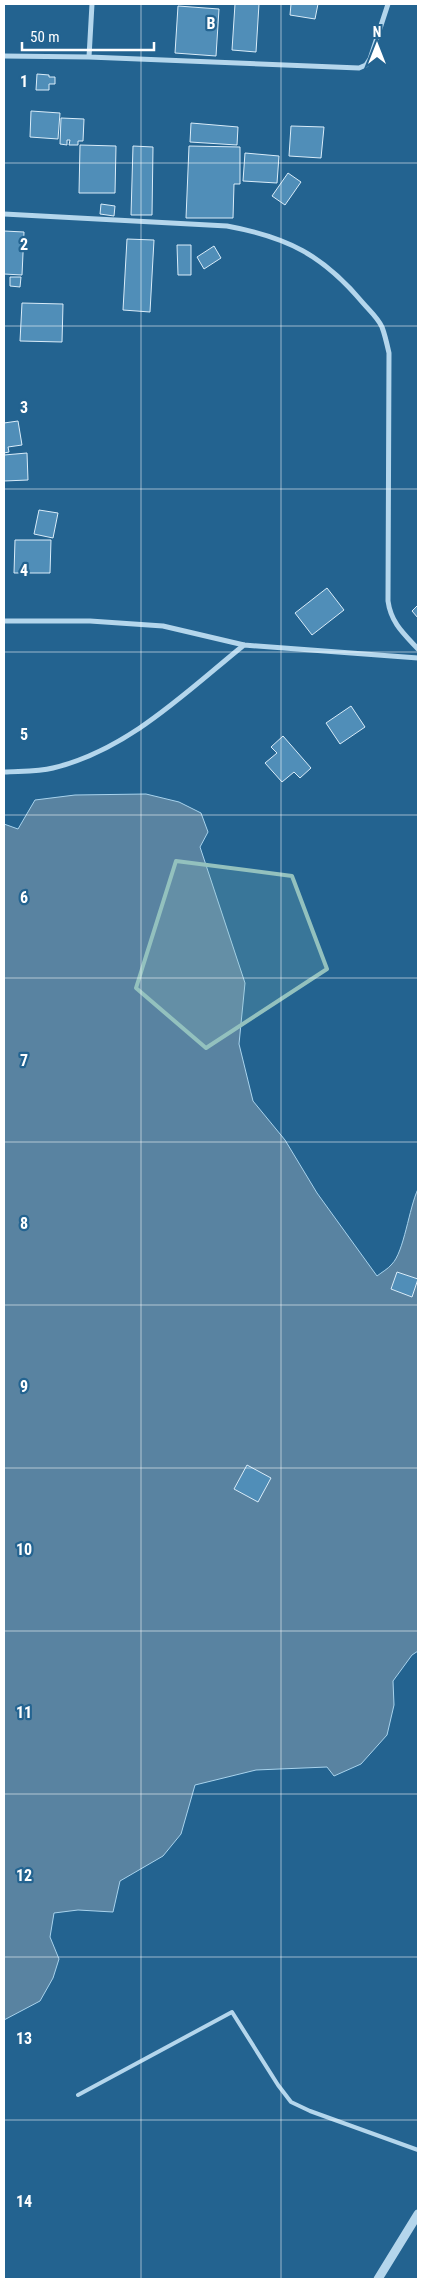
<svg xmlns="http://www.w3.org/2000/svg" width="422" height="2283" viewBox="0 0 422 2283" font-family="'Roboto Condensed',sans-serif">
<rect width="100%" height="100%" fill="#236390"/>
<!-- water -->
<path fill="#5983a1" stroke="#a8d3ed" d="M146 794 179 802 201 813 208 832 200 847 245 983 239 1044 253 1101 285 1140 317 1193 377 1276C382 1272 388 1269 392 1264 404 1252 409 1208 418 1189V1651L412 1655 393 1681 394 1705 387 1735 361 1764 334 1776 327 1767 256 1770 195 1785 181 1834 163 1856 120 1881 113 1912 78 1910 54 1913 50 1937 59 1959 53 1978 40 2001 4 2020V824L18 829 35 800 75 795Z"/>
<!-- building -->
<path fill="#508eb8" stroke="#d9ecf9" d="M235 4H259L256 52 232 50Z
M291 4H318L315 19 290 15Z
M178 6 219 9 216 56 175 53Z
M37 74 49 75V77H55V84H49V90H36Z
M31 111 60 113 58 139 30 137Z
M61 118 84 119 83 141H78V145H69L70 140H67V145L60 144Z
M191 123 238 127 237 145 190 142Z
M291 126 324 127 321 158 289 156Z
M80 145 116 146 115 193H79Z
M133 146 153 147 152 215H131Z
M189 146 240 147V184H234L233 218H186Z
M245 153 279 156 277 183 243 181Z
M288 173 301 182 285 205 272 196Z
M101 204 115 206 114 216 100 214Z
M4 231 24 232 22 275 4 274Z
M127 239 154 240 150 312 123 310Z
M177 245H191V275H178Z
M214 246 221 258 204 269 197 257Z
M10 277H21L20 287 10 286Z
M22 303 63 304 62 342 20 341Z
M18 421 22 445 8 447 9 452 4 453V423Z
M27 453 28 480 4 481V455Z
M39 510 58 513 53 538 34 534Z
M15 540H51L50 573H14Z
M327 588 344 610 312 635 295 613Z
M418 605V618L412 611Z
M351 706 365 727 340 744 326 723Z
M283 736 311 768 300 778 294 772 282 782 265 763 277 753 271 747Z
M397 1272 418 1279 412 1297 391 1289Z
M247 1465 271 1478 258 1502 234 1489Z"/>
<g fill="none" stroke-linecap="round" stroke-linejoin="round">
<!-- service -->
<path stroke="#b4d6ec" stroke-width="4" d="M78 2095 232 2012 278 2085 291 2102 310 2111 418 2150"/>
<!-- minor -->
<path stroke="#b4d6ec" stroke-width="5" d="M4 56 89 57 359 68 366 65 370 59 388 4
M89 57 92 4
M4 214 227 226C287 237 323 255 363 303 369 310 378 318 382 327 385 335 387 344 389 353L388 601C391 623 404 634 418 649
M4 621H90L163 626 244 645 418 658
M4 772C20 771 38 772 53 768 128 750 186 692 244 645"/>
<!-- tertiary -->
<path stroke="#b4d6ec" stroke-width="9" d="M378 2279 418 2214"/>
</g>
<!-- marked area -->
<path fill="#93c1be" fill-opacity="0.2" stroke="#93c1be" stroke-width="4" stroke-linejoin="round" d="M176 861 292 876 327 969 206 1048 136 988Z"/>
<!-- grid -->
<path fill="none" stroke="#fff" stroke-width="1" stroke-opacity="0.55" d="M141 4V2279M281 4V2279M4 163H418M4 326H418M4 489H418M4 652H418M4 815H418M4 978H418M4 1142H418M4 1305H418M4 1468H418M4 1631H418M4 1794H418M4 1957H418M4 2120H418"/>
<g font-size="16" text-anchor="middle" font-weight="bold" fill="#fff" stroke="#236390" stroke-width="4.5" stroke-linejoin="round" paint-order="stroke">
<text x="211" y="29">B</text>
<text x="24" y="87">1</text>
<text x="24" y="250">2</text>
<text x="24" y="413">3</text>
<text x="24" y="576">4</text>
<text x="24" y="740">5</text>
<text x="24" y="903">6</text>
<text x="24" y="1066">7</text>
<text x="24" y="1229">8</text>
<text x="24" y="1392">9</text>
<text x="24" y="1555">10</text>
<text x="24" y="1718">11</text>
<text x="24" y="1881">12</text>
<text x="24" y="2044">13</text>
<text x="24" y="2207">14</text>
</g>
<!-- border -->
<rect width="422" height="2283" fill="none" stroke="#ffffff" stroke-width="10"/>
<!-- north arrow -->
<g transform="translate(377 45)" stroke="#236390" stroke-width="4" paint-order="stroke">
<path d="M0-4L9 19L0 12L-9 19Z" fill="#ffffff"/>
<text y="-8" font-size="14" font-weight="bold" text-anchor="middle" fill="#ffffff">N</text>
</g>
<!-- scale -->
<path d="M22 42v8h132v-8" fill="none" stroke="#ffffff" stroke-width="2.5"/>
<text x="30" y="42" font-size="15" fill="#ffffff" stroke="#236390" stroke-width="4" paint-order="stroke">50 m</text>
</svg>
